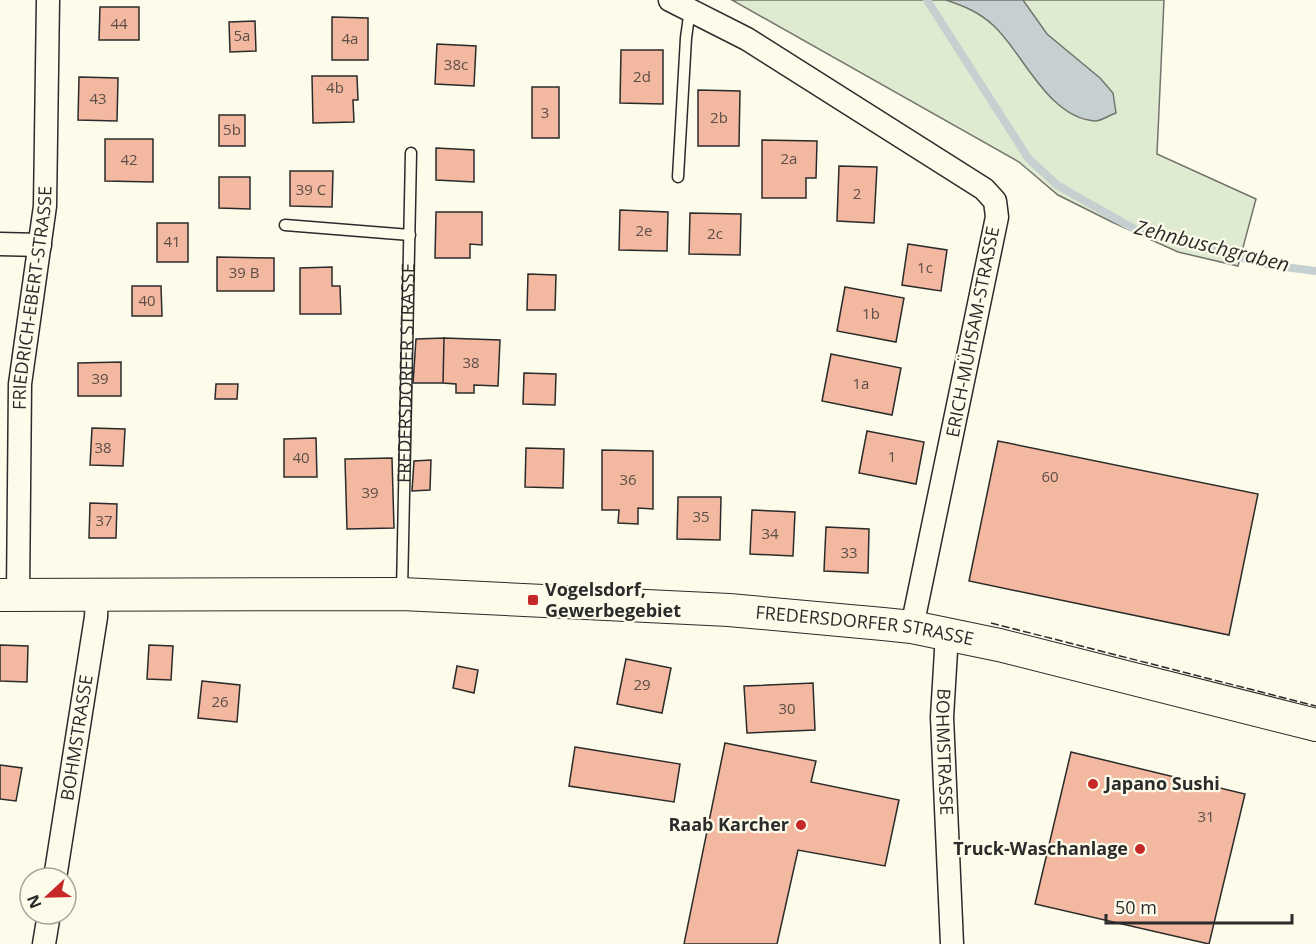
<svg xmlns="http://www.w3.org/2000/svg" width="1316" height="944" viewBox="0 0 1316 944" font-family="'Open Sans',sans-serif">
<rect width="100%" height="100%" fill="#fdfbea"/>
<!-- green -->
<path fill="#deebd1" stroke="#74746e" stroke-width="1.5" d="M732 0H1164L1157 154 1256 199 1238 266 1178 252 1112 222 1058 195 1019 162Z"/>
<!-- water -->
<path fill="#c7d0d0" stroke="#74746e" stroke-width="1.5" d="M946 0H1023L1047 34 1100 78 1113 93 1116 113C1110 115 1101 121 1095 121 1048 118 1023 53 994 26 979 12 964 6 946 0Z"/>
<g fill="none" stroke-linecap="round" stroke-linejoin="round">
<!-- stream -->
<path stroke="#c7d0d0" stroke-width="8" d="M927 0 1028 158 1057 185 1136 230 1269 265 1316 271"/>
</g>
<!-- building -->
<path fill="#f2b8a0" stroke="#2b2b2b" stroke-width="1.5" d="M100 7H139V40H99Z
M332 17 368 18V60H332Z
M255 21 256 51 230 52 229 22Z
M437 44 476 46 474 86 435 84Z
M621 50H663V104L620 103Z
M312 76H357L358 100H353L354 122 313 123Z
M79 77 118 78 117 121 78 120Z
M532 87H559V138H532Z
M698 90 740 91 739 146H698Z
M219 115H245V146H219Z
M105 139H153V182L105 181Z
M762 140 817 141 816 178H806V198H762Z
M436 148 474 150V182L436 180Z
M839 166 877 167 874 223 837 221Z
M290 171H333L332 207 290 206Z
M219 177H250V209L219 208Z
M620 210 668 212 667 251 619 250Z
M436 212H482V245L470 244V258H435Z
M690 213 741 214 740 255 689 254Z
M157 223H188V262H157Z
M908 244 947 250 941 291 902 285Z
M217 257 274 258V291H217Z
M332 267V286H340L341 314H300V268Z
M528 274 556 275 555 310H527Z
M132 286H161L162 316H132Z
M845 287 904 298 896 342 837 331Z
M444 338 500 340 498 386 474 385V393H456V384L443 383Z
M444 338 443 383H413L416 339Z
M831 354 901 368 892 415 822 401Z
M121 362V396H78V363Z
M524 373 556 374 555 405 523 404Z
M216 384H238L237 399H215Z
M92 428 125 429 123 466 90 465Z
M867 431 924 442 916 484 859 473Z
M316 438 317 477H284V439Z
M998 441 1258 494 1229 635 969 581Z
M526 448 564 449 563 488 525 487Z
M602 450 653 451V509L638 508V524L618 523 619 510H602Z
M392 458 394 528 347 529 345 459Z
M431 460 430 490 412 491 414 461Z
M678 497H721L720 540 677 539Z
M90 503 117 504 116 538H89Z
M752 510 795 512 793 556 750 554Z
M826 527 869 529 868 573 824 571Z
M0 645 28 646 27 682 0 681Z
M149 645 173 646 171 680 147 679Z
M626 659 671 668 662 713 617 704Z
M457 666 478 670 474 693 453 688Z
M202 681 240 685 237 722 198 718Z
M813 683 815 730 747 733 744 686Z
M725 743 816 761 811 782 899 800 885 866 798 850 777 944H684Z
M575 747 680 764 674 802 569 786Z
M1071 752 1245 794 1209 944 1035 904Z
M0 765 22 768 16 801 0 799Z"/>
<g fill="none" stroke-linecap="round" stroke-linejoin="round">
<defs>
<g id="lane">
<path d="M678 177 686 38 690 9"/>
<path d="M285 225 410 235"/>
<path id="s1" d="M402 591 411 153"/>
</g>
<g id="street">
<path d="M670 0 747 39 984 189 995 201 997 217 912 627"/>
<path d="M0 244 40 245"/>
<path id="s2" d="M18 595 20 384 45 206 48 0"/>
<path id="s3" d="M947 634 942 717 952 944"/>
<path id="s4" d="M55 878 96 617 97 595"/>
<path d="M44 944 49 914"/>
</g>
<g id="secondary">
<path id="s5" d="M0 595 402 594 729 610 883 624 912 627 999 645 1316 725"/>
</g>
</defs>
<!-- lane casing -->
<use href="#lane" stroke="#2b2b2b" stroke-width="13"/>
<!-- street casing -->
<use href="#street" stroke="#2b2b2b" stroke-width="25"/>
<!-- secondary casing -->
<use href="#secondary" stroke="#2b2b2b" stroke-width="34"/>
<!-- lane -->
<use href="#lane" stroke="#fdfbea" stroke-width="10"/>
<!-- street -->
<use href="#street" stroke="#fdfbea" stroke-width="22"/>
<!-- secondary -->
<use href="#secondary" stroke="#fdfbea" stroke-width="32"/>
<!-- fence -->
<path stroke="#2b2b2b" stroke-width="1.5" stroke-dasharray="8 3" stroke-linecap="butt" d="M991 623 1316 706"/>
</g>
<!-- markers -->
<g fill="#c62828" stroke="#fdfbea" stroke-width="2">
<rect x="527" y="594" width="12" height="12" rx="3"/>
<circle cx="1093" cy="784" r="6"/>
<circle cx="801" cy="825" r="6"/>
<circle cx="1140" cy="849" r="6"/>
</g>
<g text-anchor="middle" stroke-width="4.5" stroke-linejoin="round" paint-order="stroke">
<!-- number labels -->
<g font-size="15" fill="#5d4e48">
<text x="119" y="29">44</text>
<text x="242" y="41">5a</text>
<text x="350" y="44">4a</text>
<text x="456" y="70">38c</text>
<text x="642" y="82">2d</text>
<text x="335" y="93">4b</text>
<text x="98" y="104">43</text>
<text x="545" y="118">3</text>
<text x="719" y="123">2b</text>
<text x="232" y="135">5b</text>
<text x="789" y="164">2a</text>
<text x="129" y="165">42</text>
<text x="311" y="195">39 C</text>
<text x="857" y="199">2</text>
<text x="644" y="236">2e</text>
<text x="715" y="239">2c</text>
<text x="172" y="247">41</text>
<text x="925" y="273">1c</text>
<text x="244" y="278">39 B</text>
<text x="147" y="306">40</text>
<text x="871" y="319">1b</text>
<text x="471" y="368">38</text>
<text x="100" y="384">39</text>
<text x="861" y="389">1a</text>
<text x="103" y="453">38</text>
<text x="892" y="462">1</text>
<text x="301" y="463">40</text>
<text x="1050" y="482">60</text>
<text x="628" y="485">36</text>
<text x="370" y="498">39</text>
<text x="701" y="522">35</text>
<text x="104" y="526">37</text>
<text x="770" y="539">34</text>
<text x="849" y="558">33</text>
<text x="642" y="690">29</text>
<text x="220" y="707">26</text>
<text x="787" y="714">30</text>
<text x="1206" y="822">31</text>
</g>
<!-- street labels -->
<g font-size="18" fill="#2b2b2b" stroke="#fdfbea">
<text dy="6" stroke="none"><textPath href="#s2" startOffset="298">FRIEDRICH-EBERT-STRASSE</textPath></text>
<text transform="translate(973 332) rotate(-79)" y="6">ERICH-MÜHSAM-STRASSE</text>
<text dy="6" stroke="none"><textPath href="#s1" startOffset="218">FREDERSDORFER STRASSE</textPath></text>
<text dy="6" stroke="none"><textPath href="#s5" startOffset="866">FREDERSDORFER STRASSE</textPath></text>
<text dy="6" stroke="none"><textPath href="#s4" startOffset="142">BOHMSTRASSE</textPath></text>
<text dy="6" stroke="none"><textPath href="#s3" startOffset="118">BOHMSTRASSE</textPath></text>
</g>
<!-- poi labels -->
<g font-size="18" font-weight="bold" fill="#2b2b2b" stroke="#fdfbea" text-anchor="start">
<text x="545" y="596">Vogelsdorf,<tspan x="545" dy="21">Gewerbegebiet</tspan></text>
<text x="1105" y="790">Japano Sushi</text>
<text x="789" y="831" text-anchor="end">Raab Karcher</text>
<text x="1128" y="855" text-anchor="end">Truck-Waschanlage</text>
</g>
<!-- water labels -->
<g font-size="20" font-style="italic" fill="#2b2b2b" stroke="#fdfbea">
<text transform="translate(1212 246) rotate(14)" y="7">Zehnbuschgraben</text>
</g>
</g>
<!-- north arrow -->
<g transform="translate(48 896) rotate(248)"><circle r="28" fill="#fdfbea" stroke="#a9a89e" stroke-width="1.5"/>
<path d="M0-4.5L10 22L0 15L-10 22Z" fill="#c62828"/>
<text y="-9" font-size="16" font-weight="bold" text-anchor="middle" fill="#2b2b2b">N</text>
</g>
<!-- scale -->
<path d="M1106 914v9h186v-9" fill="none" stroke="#2b2b2b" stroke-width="3"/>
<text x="1115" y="914" font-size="18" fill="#2b2b2b" stroke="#fdfbea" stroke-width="4.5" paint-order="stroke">50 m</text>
</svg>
